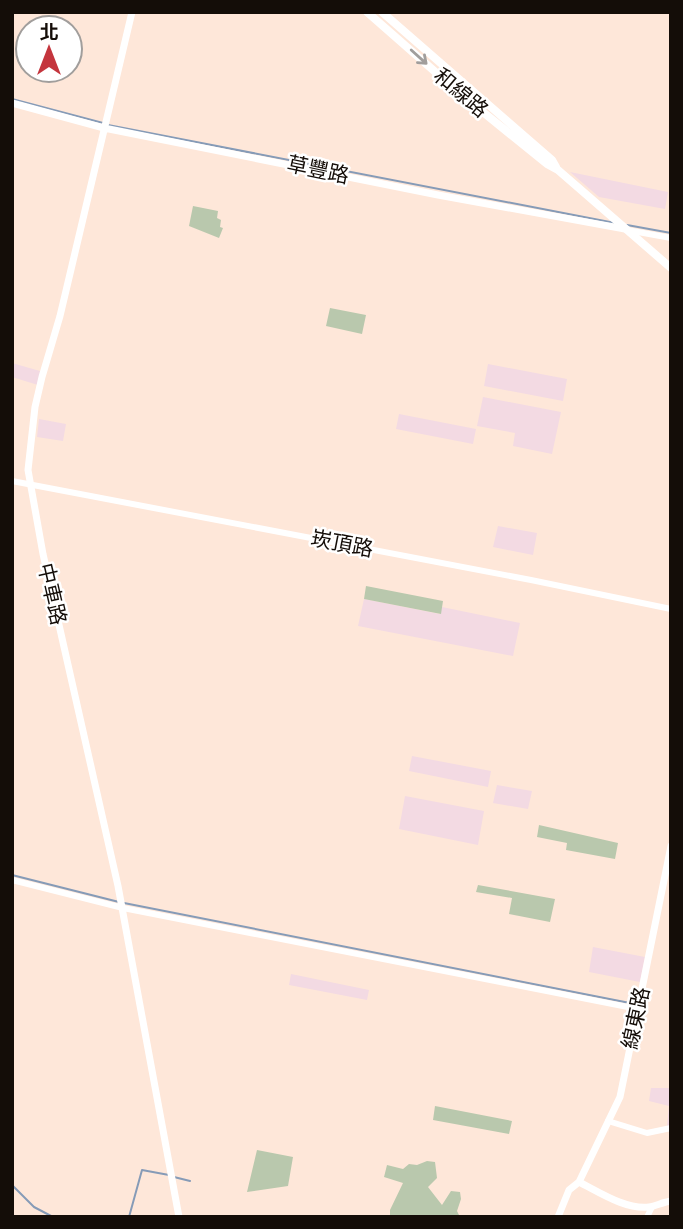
<svg xmlns="http://www.w3.org/2000/svg" width="683" height="1229" viewBox="0 0 683 1229" font-family="'Work Sans','Noto Sans TC',sans-serif">
<rect width="100%" height="100%" fill="#fee7d9"/>
<!-- industrial -->
<path fill="#f3dae3" d="M570 172 668 192 665 209 599 197Z
M12 363 40 371 38 385 12 377Z
M488 364 567 379 563 401 484 386Z
M483 397 561 412 552 454 513 446 515 433 477 426Z
M399 414 476 429 473 444 396 429Z
M39 419 66 424 63 441 37 437Z
M498 526 537 533 533 555 493 547Z
M364 599 440 614 442 607 520 623 513 656 358 626Z
M412 756 491 771 488 787 409 771Z
M497 785 532 791 528 809 493 803Z
M405 796 484 811 478 845 399 829Z
M593 947 645 957 640 982 589 972Z
M291 974 369 990 367 1000 289 985Z
M651 1088H671V1126H667L669 1106 649 1101Z"/>
<!-- green -->
<path fill="#b9c8ad" d="M193 206 218 211 217 218 221 220 220 227 223 228 219 238 189 226Z
M330 308 366 315 362 334 326 326Z
M366 586 443 601 441 614 364 599Z
M539 825 618 843 615 859 566 850 567 843 537 837Z
M478 885 555 899 550 922 509 914 512 898 476 892Z
M435 1106 512 1121 509 1134 433 1120Z
M257 1150 293 1157 288 1186 247 1192Z
M427 1161 435 1162 437 1178 428 1187 442 1205 451 1191 460 1192 461 1199 457 1211 460 1217H390V1210L403 1183 384 1177 387 1165 403 1169 409 1164 417 1165Z"/>
<g fill="none" stroke-linecap="round" stroke-linejoin="round">
<!-- stream -->
<path stroke="#869bb7" stroke-width="2" d="M12 99 103 123
M108 125 615 223
M627 225 671 233
M12 875 119 902
M124 903 635 1004
M174 1177 190 1181
M12 1185 34 1207 53 1217
M129 1217 142 1170 169 1175"/>
<!-- minor -->
<path stroke="#fff" stroke-width="6" d="M627 230 671 238
M12 481 531 580 671 609
M12 880 123 908 638 1009
M608 1121 647 1133 671 1128
M647 1217 652 1207"/>
<!-- tertiary -->
<path stroke="#fff" stroke-width="7" d="M132 12 60 316 42 377 35 407 28 470 43 554 118 886 179 1217
M12 103 104 128 438 195 625 229
M579 1182C599 1192 626 1210 649 1207 656 1206 663 1202 671 1201
M558 1217 569 1190 579 1182 620 1097 671 846"/>
<!-- secondary -->
<path stroke="#fff" stroke-width="8" d="M367 12 457 91 547 164 558 170 671 268
M382 12 552 160 556 167"/>
</g>
<!-- one-way arrows -->
<defs><path id="oneway-shaft" d="M-6 0H5M1.5-3L5.5 0L1.5 3" fill="none" stroke-width="1.6" stroke-linecap="round" stroke-linejoin="round" transform="scale(1.75)"/></defs>
<use stroke="#a19e9c" href="#oneway-shaft" transform="translate(419 57) rotate(42)"/>
<g text-anchor="middle" stroke-width="5" stroke-linejoin="round" paint-order="stroke">
<!-- street labels -->
<g font-size="21" fill="#140d08" stroke="#fff">
<text transform="translate(461 93) rotate(40)" y="7">和線路</text>
<text transform="translate(318 170) rotate(12)" y="7">草豐路</text>
<text transform="translate(342 544) rotate(11)" y="7">崁頂路</text>
<text transform="translate(52 594) rotate(77)" y="7">中車路</text>
<text transform="translate(636 1018) rotate(-78)" y="7">線東路</text>
</g>
</g>
<!-- border -->
<rect width="683" height="1229" fill="none" stroke="#140d08" stroke-width="28"/>
<!-- north arrow -->
<g transform="translate(49 49)"><circle r="33" fill="#ffffff" stroke="#a19e9c" stroke-width="2"/>
<path d="M0-5L12 26L0 18L-12 26Z" fill="#c4353d"/>
<text y="-10" font-size="19" font-weight="bold" text-anchor="middle" fill="#140d08">北</text>
</g>
</svg>
